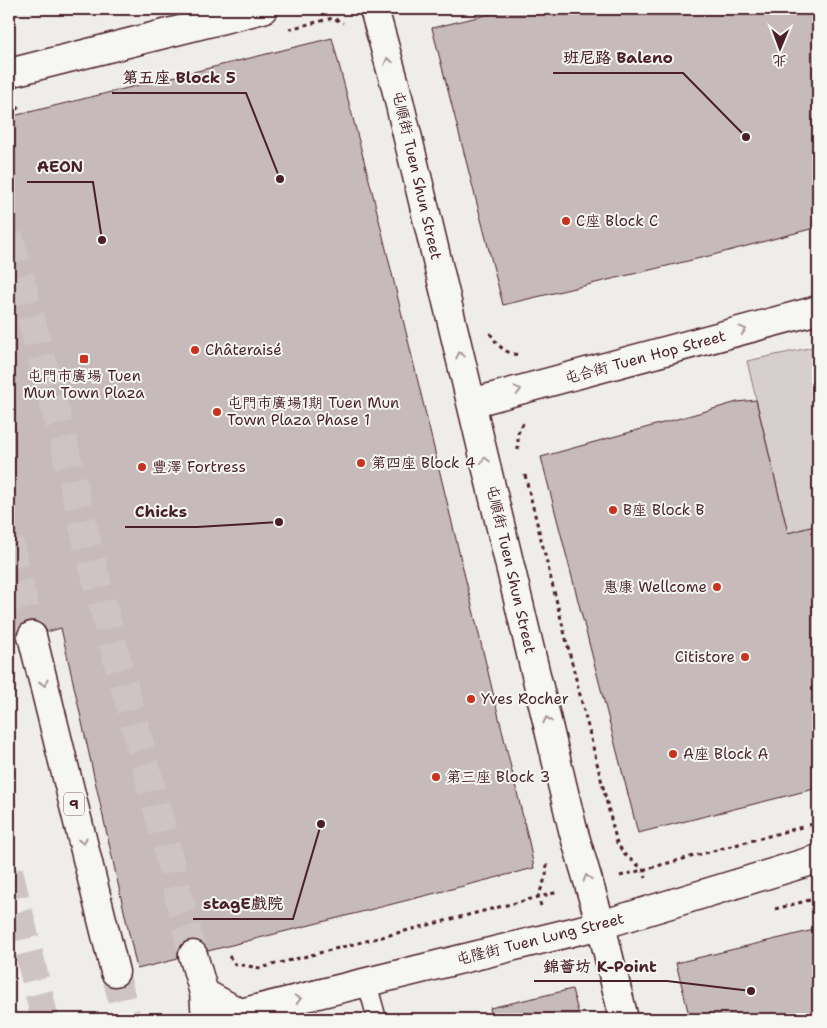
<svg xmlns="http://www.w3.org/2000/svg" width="827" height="1028" viewBox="0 0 827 1028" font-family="'Shantell Sans','LXGW WenKai TC',sans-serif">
<rect width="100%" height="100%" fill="#efedea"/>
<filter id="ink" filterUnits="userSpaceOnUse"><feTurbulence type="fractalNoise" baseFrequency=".02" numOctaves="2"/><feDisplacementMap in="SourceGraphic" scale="10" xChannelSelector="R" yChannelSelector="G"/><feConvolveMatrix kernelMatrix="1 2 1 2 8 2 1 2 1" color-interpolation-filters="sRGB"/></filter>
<g filter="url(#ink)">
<!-- green -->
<path fill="#d7cfce" stroke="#90777c" d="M818 346V525L788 533 747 361Z"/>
<!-- building -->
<path fill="#c6babb" stroke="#4a1f2b" d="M511 9H818V227L713 255 503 305 432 28Z
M332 38 373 195 529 842 534 868 208 951 203 943 196 940H189L181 945 178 951V959L137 969 61 628 47 632 43 625 36 621H29L21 625 17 632V640L9 641V117Z
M756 400 788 533 818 525V788L638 833 541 457 720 407 737 402Z
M818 929V1019H690L676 963Z
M572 989 580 1019H492L490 1008Z"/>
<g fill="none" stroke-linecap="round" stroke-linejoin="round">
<!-- secondary-tunnel -->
<path stroke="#cec4c4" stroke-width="28" stroke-dasharray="28 14" stroke-linecap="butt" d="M9 235 63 439 81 518 106 618 157 808 193 955"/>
<!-- highway-tunnel -->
<path stroke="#cec4c4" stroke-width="28" stroke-dasharray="28 14" stroke-linecap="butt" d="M9 541 32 636
M9 871 45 1019
M115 972 127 1019"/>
<defs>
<path id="lane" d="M367 983 377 1019"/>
<path id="street" d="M601 925 624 1019"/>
<path id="secondary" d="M374 9 395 84 573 830 601 925
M9 73 263 9
M471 403 818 310
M193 955 204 993 206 1019
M204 993 240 1013 601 925 818 859"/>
<path id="highway" d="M32 636 115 972"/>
</defs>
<!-- lane casing -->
<use href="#lane" stroke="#4a1f2b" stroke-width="21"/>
<!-- street casing -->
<use href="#street" stroke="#4a1f2b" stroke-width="31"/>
<!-- secondary casing -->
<use href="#secondary" stroke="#4a1f2b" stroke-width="31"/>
<!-- highway casing -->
<use href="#highway" stroke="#4a1f2b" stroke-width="31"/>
<!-- path -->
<path stroke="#4a1f2b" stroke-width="3" stroke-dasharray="4 4" stroke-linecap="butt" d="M411 15 413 9
M289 29 333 18 343 23
M11 116 20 105
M490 333C498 346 504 353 520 355
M518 450V433L524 422
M525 475 617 843 625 855 643 869 646 878
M809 825 818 823
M620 876 802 827
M541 906 538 897 546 876 547 864
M775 909 818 898
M229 956 235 964 260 968 558 892"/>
<!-- lane -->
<use href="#lane" stroke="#f6f6f2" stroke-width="18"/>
<!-- street -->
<use href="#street" stroke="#f6f6f2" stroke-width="28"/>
<!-- secondary -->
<use href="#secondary" stroke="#f6f6f2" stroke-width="28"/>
<!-- highway -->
<use href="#highway" stroke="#f6f6f2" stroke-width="28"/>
</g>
<!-- one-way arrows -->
<defs><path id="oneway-chevron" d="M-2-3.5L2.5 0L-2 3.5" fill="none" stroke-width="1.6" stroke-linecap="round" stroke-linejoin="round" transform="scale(1.25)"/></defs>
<g stroke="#a99598">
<use href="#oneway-chevron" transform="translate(388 61) rotate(-106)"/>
<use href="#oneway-chevron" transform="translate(743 330) rotate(-15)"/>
<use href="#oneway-chevron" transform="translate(460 355) rotate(-103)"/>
<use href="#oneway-chevron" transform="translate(518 390) rotate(-15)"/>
<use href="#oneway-chevron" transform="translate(485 460) rotate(-103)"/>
<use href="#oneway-chevron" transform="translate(44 683) rotate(76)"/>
<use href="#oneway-chevron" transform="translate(547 720) rotate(-103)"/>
<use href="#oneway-chevron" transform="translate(83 841) rotate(76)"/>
<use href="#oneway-chevron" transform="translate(587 878) rotate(-106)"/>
<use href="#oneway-chevron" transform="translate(298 999) rotate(-14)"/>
</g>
</g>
<!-- markers -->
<g fill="#c8321e" stroke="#f6f6f2" stroke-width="2">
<circle cx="566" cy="221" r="5"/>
<circle cx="195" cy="350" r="5"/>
<rect x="79" y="354" width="10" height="10" rx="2.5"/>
<circle cx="217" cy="412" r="5"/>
<circle cx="361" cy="463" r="5"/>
<circle cx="142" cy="467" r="5"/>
<circle cx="613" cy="510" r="5"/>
<circle cx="717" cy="587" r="5"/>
<circle cx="745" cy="657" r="5"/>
<circle cx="471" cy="699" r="5"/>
<circle cx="673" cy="754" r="5"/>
<circle cx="436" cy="777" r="5"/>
</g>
<g text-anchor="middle" stroke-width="4" stroke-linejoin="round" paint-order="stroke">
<!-- shield labels -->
<rect fill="#f6f6f2" stroke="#7e6067" stroke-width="1" x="64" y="792.5" width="20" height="23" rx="4"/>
<g font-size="14" font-weight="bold" fill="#4a1f2b">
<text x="74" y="809">9</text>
</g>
<!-- street labels -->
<g font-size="15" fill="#4a1f2b" stroke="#f6f6f2">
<text transform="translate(417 175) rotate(77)" y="5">屯順街 Tuen Shun Street</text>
<text transform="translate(645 357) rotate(-15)" y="5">屯合街 Tuen Hop Street</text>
<text transform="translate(511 569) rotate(77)" y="5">屯順街 Tuen Shun Street</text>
<text transform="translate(540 939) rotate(-14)" y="5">屯隆街 Tuen Lung Street</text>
</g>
<!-- poi labels -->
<g font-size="15" fill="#4a1f2b" stroke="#f6f6f2" text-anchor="start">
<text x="576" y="226">C座 Block C</text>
<text x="205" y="355">Châteraisé</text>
<text x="84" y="381" text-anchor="middle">屯門市廣場 Tuen<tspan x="84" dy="17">Mun Town Plaza</tspan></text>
<text x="227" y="408">屯門市廣場1期 Tuen Mun<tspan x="227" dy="17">Town Plaza Phase 1</tspan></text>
<text x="371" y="468">第四座 Block 4</text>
<text x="152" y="472">豐澤 Fortress</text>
<text x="623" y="515">B座 Block B</text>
<text x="707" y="592" text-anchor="end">惠康 Wellcome</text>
<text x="735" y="662" text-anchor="end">Citistore</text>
<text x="481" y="704">Yves Rocher</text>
<text x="683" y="759">A座 Block A</text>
<text x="446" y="782">第三座 Block 3</text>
</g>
</g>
<!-- callouts -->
<path fill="none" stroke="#4a1f2b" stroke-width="2" d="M746 137L683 73H553M280 179L246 93H112M102 240L93 182H27M279 522L197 527H125M321 824L293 919H193M751 991L667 981H534"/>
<g fill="#4a1f2b" stroke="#f6f6f2" stroke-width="2">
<circle cx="746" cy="137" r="5"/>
<circle cx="280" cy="179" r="5"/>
<circle cx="102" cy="240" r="5"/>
<circle cx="279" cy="522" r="5"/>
<circle cx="321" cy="824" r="5"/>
<circle cx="751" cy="991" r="5"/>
</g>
<g font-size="16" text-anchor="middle" font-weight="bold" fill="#4a1f2b" stroke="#f6f6f2" stroke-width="4" stroke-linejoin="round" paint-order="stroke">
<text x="618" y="63">班尼路 Baleno</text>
<text x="179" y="83">第五座 Block 5</text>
<text x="60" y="172">AEON</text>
<text x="161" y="517">Chicks</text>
<text x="243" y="909">stagE戲院</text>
<text x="600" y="972">錦薈坊 K-Point</text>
</g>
<!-- margin -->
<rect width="827" height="1028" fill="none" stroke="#f6f6f2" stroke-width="30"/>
<rect x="15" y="15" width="797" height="998" fill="none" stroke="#4a1f2b" stroke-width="2" filter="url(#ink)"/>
<!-- north arrow -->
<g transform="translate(780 48) rotate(181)" stroke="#f6f6f2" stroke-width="4" paint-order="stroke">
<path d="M0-4L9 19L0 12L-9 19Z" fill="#4a1f2b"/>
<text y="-8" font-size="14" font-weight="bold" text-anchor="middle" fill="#4a1f2b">北</text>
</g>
</svg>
